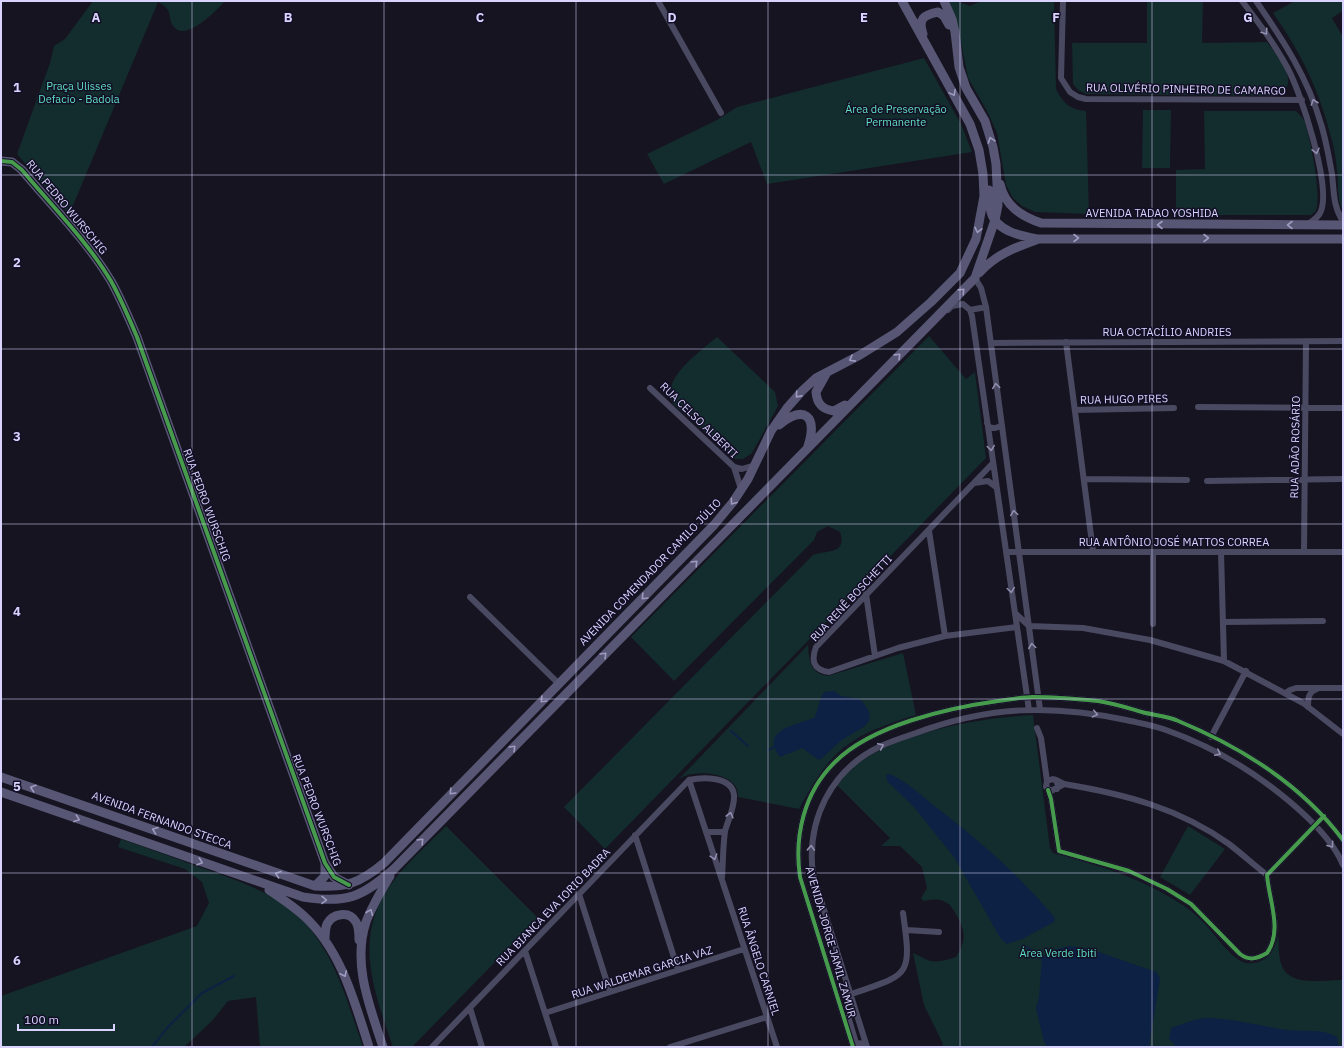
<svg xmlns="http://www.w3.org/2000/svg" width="1344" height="1048" viewBox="0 0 1344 1048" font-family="'IBM Plex Sans',sans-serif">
<rect width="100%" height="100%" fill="#161421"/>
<!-- green -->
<path fill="#132c2d" d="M93 1H225C217 10 186 42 174 27 166 16 175 11 158 2L69 215 17 154 50 63 54 46 65 39Z
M949 1H957L970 6 981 1H1054L1056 89C1063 103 1070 110 1086 111L1089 214 1035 212 1022 206 1013 198 1006 185 997 133 987 111 968 78 958 27Z
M1147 1H1203L1202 43 1267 42C1278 58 1306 87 1272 96L1086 94 1078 90 1073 84 1072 43H1147Z
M1295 1H1343V11L1332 18 1343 37V210C1336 200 1339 183 1337 171 1336 161 1335 151 1332 141 1320 92 1302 54 1273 13Z
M924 58 961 124 972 152 767 184 751 142 664 184 647 154 717 120 737 107Z
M1143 110H1171L1170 168H1142Z
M1204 111H1296C1299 114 1302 117 1304 120 1310 135 1323 200 1315 212L1311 215H1176V170L1205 169Z
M929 336 966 379 975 372 986 458 605 849 564 807 813 555C825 550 848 555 840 532L828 526 817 532 814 540 674 681 631 637Z
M717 337 775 392 778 406 752 453 743 459H735L673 404C659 379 700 352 717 337Z
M808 645C809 661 810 673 828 676L903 653 916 715C851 735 831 748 799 809L738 797C740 776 708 771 693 774 688 774 683 777 679 779Z
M1033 715 1050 848 1053 853C1099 866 1137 876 1178 902 1187 907 1195 914 1202 921 1214 932 1230 959 1246 963 1264 966 1277 950 1278 934 1279 944 1278 957 1282 966 1290 987 1325 980 1343 980V1047H942L943 1044 924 1005 913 953C919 955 925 960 931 961 939 963 948 959 956 957 966 941 966 932 957 916 954 911 951 904 945 902 938 898 930 900 923 901L921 898 927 888 922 867 900 846H881L890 838 837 785 852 768 854 770 853 767C898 732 977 718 1033 715Z
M446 826 538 918 412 1047H393C373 988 351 934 395 879 410 860 429 843 446 826Z
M1188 826 1225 849 1190 895 1160 877Z
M121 839C147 848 173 857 199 867 239 881 284 895 311 930 338 964 349 1007 363 1047H260L256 997 228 1001 212 1021 184 1047H1V996L197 926 209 903 202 882 185 869 118 847Z"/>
<!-- water -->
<path fill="#0d2144" d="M834 691 841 696 860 699C883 724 860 728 842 740 834 746 827 755 819 760L802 748 780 757C759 730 796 725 814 718 819 709 818 702 824 692Z
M890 774C907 782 922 796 937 808 980 841 1020 876 1055 918L1054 922 1022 939 1007 944 1001 939 954 857 914 807 887 781 886 775Z
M1069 946 1090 949 1156 972 1160 978 1149 1047H1047L1044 1042 1036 1008 1039 997 1042 958 1050 951Z
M1205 1018C1233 1018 1259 1026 1287 1030 1303 1032 1323 1028 1337 1037L1339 1047H1177L1169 1039 1171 1028 1194 1020Z"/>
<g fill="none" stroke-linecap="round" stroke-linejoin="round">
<!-- stream -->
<path stroke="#0d2144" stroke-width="2" d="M731 731 748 746
M768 750 776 746
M1027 947 1043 960
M152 1047 167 1028 202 993 234 976"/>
<!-- street -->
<path stroke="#4a4962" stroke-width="6" d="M658 1 721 113
M1063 1 1061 78 1070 92 1078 97 1086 99 1302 100
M1242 1C1258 22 1274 43 1287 67 1301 92 1331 185 1321 211 1319 217 1314 220 1308 224
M1256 1C1283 40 1308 78 1321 124 1326 140 1329 158 1332 174 1334 191 1333 207 1343 221
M975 278 981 288 986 307 1040 709
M948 310 952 306 963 304 970 310 972 316 1029 710
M970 310 986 307
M1066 342 1093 551
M991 343 1343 341
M650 388 734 467 741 489
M1198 407 1343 408
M1075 410 1174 408
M987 423 989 427C994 429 997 428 1002 425
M993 463 816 647C811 660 813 670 829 672L898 648 945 636 1017 627
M734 467 742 469 755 465
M1084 479 1187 480
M1207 481 1343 479
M974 483 988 481 996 487
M929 531 945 636
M1006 552H1343
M1221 552 1224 661
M1304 552 1306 342
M866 594 875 656
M470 597 559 684
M1015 613 1029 626 1083 628 1150 640 1224 661 1303 703 1343 734
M1223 622 1323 621
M1153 624V552
M1286 693 1290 690 1296 688H1343
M1308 707C1308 699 1308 692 1317 689
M1037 728 1041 738 1047 781
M1211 737 1246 671
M689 780 777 1047
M689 780C702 777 732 776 734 795 735 807 728 820 725 831 723 846 723 862 722 877
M1056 780 1064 784C1124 794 1179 808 1229 844 1242 854 1254 865 1267 875
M1057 789 1058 786 1056 780 1053 779 1047 781 1046 787 1051 791 1064 784
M1048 790 1051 799 1059 851 1129 871 1167 889 1191 904 1240 954C1249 961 1257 959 1267 953 1283 930 1269 901 1267 875L1324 816
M706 832H725
M635 835 678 970
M579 894 610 992
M906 930 939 932
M525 951 556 1047
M851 994C910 974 912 977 903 913
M470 1008 482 1047
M545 1013 744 949
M848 1016 856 1043 866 1044
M432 1047 689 780
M670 1047 767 1017
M853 1047 800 877C794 836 804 792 835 762 872 725 948 708 998 701 1009 700 1021 697 1033 697 1054 697 1077 699 1098 701 1113 703 1128 708 1142 712 1153 715 1165 716 1176 720 1239 746 1302 785 1343 840
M867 1047 813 875C806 821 830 770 881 746 892 741 904 737 916 733 989 706 1051 704 1126 720 1139 723 1153 725 1166 730 1211 746 1252 770 1289 801 1308 817 1333 840 1343 865"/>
<!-- secondary -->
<path stroke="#575674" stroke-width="9" d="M923 34C918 19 923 15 938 12L944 16 949 25
M1 161 12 162 22 170C52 206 87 241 111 281 121 299 129 318 137 337L325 863 334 877 349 885
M1000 184C1005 206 1021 216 1041 223L1343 225
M989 190C989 197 989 205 991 212 996 231 1021 236 1037 239H1343
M979 273C995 255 1014 248 1036 240
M826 374 816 392C817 404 822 409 834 411L845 405
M779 425C804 404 818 416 808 446
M1 777 315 886C346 888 360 883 384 863L714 525 733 502 748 479 771 431 787 408 802 391 816 378 860 355 897 332 931 302 960 273 976 239 984 196 983 174 979 150 970 124 902 1
M1 792 303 897C347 904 362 897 394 869L975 278 995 220 998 205 996 164 993 147 985 121 966 88 959 67 955 32 952 19 944 1
M315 886 325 876V864
M269 890C281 898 293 906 304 916 341 950 354 1000 369 1047
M325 940C325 935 325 929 327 924 332 914 349 910 356 922 359 927 359 934 359 940
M383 1047C370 1007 352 964 366 922 372 906 381 891 390 876"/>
<defs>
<path id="cycleway" d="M1 161 12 162 22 170C52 206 87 241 111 281 121 299 129 318 137 337L325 863 334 877 349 885
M1048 790 1051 799 1059 851 1129 871 1167 889 1191 904 1240 954C1249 961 1257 959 1267 953 1283 930 1269 901 1267 875L1324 816
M853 1047 800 877C794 836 804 792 835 762 872 725 948 708 998 701 1009 700 1021 697 1033 697 1054 697 1077 699 1098 701 1113 703 1128 708 1142 712 1153 715 1165 716 1176 720 1239 746 1302 785 1343 840"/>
</defs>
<!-- cycleway casing -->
<use href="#cycleway" stroke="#130f26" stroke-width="6"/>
<!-- cycleway -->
<use href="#cycleway" stroke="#469c4c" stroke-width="4"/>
</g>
<!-- one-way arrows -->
<defs><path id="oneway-chevron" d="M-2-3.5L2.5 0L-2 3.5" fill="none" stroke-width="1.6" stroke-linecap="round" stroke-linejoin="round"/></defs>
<g stroke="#928eb0">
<use href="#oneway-chevron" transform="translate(1265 32) rotate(56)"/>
<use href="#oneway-chevron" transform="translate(1314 102) rotate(-109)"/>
<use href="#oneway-chevron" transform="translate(1316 151) rotate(77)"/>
<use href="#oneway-chevron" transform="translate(996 386) rotate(-98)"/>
<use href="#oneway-chevron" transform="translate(991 448) rotate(82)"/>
<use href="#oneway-chevron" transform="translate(1014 513) rotate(-98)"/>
<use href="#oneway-chevron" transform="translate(1011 590) rotate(82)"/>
<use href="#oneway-chevron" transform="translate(1032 646) rotate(-98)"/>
<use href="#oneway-chevron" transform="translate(1095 714) rotate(12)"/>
<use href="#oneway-chevron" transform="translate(881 746) rotate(-25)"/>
<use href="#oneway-chevron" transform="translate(1218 753) rotate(27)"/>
<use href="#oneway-chevron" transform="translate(730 815) rotate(-76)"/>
<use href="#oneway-chevron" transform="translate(1331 845) rotate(54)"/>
<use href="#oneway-chevron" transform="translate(811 848) rotate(-88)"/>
<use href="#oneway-chevron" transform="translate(714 857) rotate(72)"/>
</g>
<g stroke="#9e9bc0">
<use href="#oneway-chevron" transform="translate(953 93) rotate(62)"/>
<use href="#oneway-chevron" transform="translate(991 140) rotate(-108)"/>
<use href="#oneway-chevron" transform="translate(1160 225) rotate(-180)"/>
<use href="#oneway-chevron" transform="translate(1290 225) rotate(-180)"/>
<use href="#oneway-chevron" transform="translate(978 230) rotate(102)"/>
<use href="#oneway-chevron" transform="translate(1076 238)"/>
<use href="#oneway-chevron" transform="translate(1206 238)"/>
<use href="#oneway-chevron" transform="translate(962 291) rotate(-46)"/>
<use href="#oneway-chevron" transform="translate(898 356) rotate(-44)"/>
<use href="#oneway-chevron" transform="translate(852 359) rotate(152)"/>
<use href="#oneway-chevron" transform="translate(798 395) rotate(132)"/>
<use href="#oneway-chevron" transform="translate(733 502) rotate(126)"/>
<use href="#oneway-chevron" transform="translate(695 563) rotate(-46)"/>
<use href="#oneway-chevron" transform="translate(644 597) rotate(135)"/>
<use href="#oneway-chevron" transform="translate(604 655) rotate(-45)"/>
<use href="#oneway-chevron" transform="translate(543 700) rotate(135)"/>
<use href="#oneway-chevron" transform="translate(513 748) rotate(-45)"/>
<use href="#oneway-chevron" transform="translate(33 788) rotate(-162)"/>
<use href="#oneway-chevron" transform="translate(452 792) rotate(134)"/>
<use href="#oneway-chevron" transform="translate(77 819) rotate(20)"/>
<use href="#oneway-chevron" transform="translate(155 830) rotate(-160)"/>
<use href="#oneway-chevron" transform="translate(421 841) rotate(-46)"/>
<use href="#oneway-chevron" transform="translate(200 862) rotate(19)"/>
<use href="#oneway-chevron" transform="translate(278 874) rotate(-160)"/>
<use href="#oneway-chevron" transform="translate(324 900) rotate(1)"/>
<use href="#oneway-chevron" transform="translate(370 912) rotate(-68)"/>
<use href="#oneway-chevron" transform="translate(344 974) rotate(65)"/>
</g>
<!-- grid -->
<path fill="none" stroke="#d9d4ff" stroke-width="1" stroke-opacity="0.55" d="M192 1V1047M384 1V1047M576 1V1047M768 1V1047M960 1V1047M1152 1V1047M1 175H1343M1 349H1343M1 524H1343M1 699H1343M1 873H1343"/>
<g text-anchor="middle" stroke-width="3" stroke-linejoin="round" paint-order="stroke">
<!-- park labels -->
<g font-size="11" fill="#5fe0c0" stroke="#130f26">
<text x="79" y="90">Praça Ulisses<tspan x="79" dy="13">Defacio - Badola</tspan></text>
<text x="896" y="113">Área de Preservação<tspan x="896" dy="13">Permanente</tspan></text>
<text x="1058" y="957">Área Verde Ibiti</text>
</g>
<!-- street labels -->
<g font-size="11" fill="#d9d4ff" stroke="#130f26">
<text transform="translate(1186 89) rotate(1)" y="4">RUA OLIVÉRIO PINHEIRO DE CAMARGO</text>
<text transform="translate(67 207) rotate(50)" y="4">RUA PEDRO WURSCHIG</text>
<text x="1152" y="217">AVENIDA TADAO YOSHIDA</text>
<text x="1167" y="336">RUA OCTACÍLIO ANDRIES</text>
<text transform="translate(1124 399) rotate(-1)" y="4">RUA HUGO PIRES</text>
<text transform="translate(699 420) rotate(44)" y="4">RUA CELSO ALBERTI</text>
<text transform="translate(1295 447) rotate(-89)" y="4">RUA ADÃO ROSÁRIO</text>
<text transform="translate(207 505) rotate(70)" y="4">RUA PEDRO WURSCHIG</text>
<text x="1174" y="546">RUA ANTÔNIO JOSÉ MATTOS CORREA</text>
<text transform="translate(650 572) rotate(-46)" y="4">AVENIDA COMENDADOR CAMILO JÚLIO</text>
<text transform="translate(851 598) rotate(-47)" y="4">RUA RENÊ BOSCHETTI</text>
<text transform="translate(317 810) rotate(69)" y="4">RUA PEDRO WURSCHIG</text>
<text transform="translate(162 820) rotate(20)" y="4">AVENIDA FERNANDO STECCA</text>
<text transform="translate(553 907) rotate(-46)" y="4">RUA BIANCA EVA IORIO BADRA</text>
<text transform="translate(831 942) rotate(74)" y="4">AVENIDA JORGE JAMIL ZAMUR</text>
<text transform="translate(759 961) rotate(72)" y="4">RUA ÂNGELO CARNIEL</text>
<text transform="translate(642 972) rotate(-18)" y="4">RUA WALDEMAR GARCIA VAZ</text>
</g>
</g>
<g font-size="13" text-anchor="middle" font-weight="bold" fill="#d9d4ff" stroke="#130f26" stroke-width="3" stroke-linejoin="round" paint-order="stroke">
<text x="96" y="22">A</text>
<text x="288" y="22">B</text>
<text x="480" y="22">C</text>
<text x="672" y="22">D</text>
<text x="864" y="22">E</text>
<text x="1056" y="22">F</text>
<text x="1248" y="22">G</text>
<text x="17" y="92">1</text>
<text x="17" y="267">2</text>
<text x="17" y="441">3</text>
<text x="17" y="616">4</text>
<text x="17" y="791">5</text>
<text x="17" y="965">6</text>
</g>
<!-- border -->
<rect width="1344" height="1048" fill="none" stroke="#d9d4ff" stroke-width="4"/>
<!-- scale -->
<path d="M18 1024v6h96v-6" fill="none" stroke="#d9d4ff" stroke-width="2"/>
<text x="24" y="1024" font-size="12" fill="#d9d4ff" stroke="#130f26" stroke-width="3" paint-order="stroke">100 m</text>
</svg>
